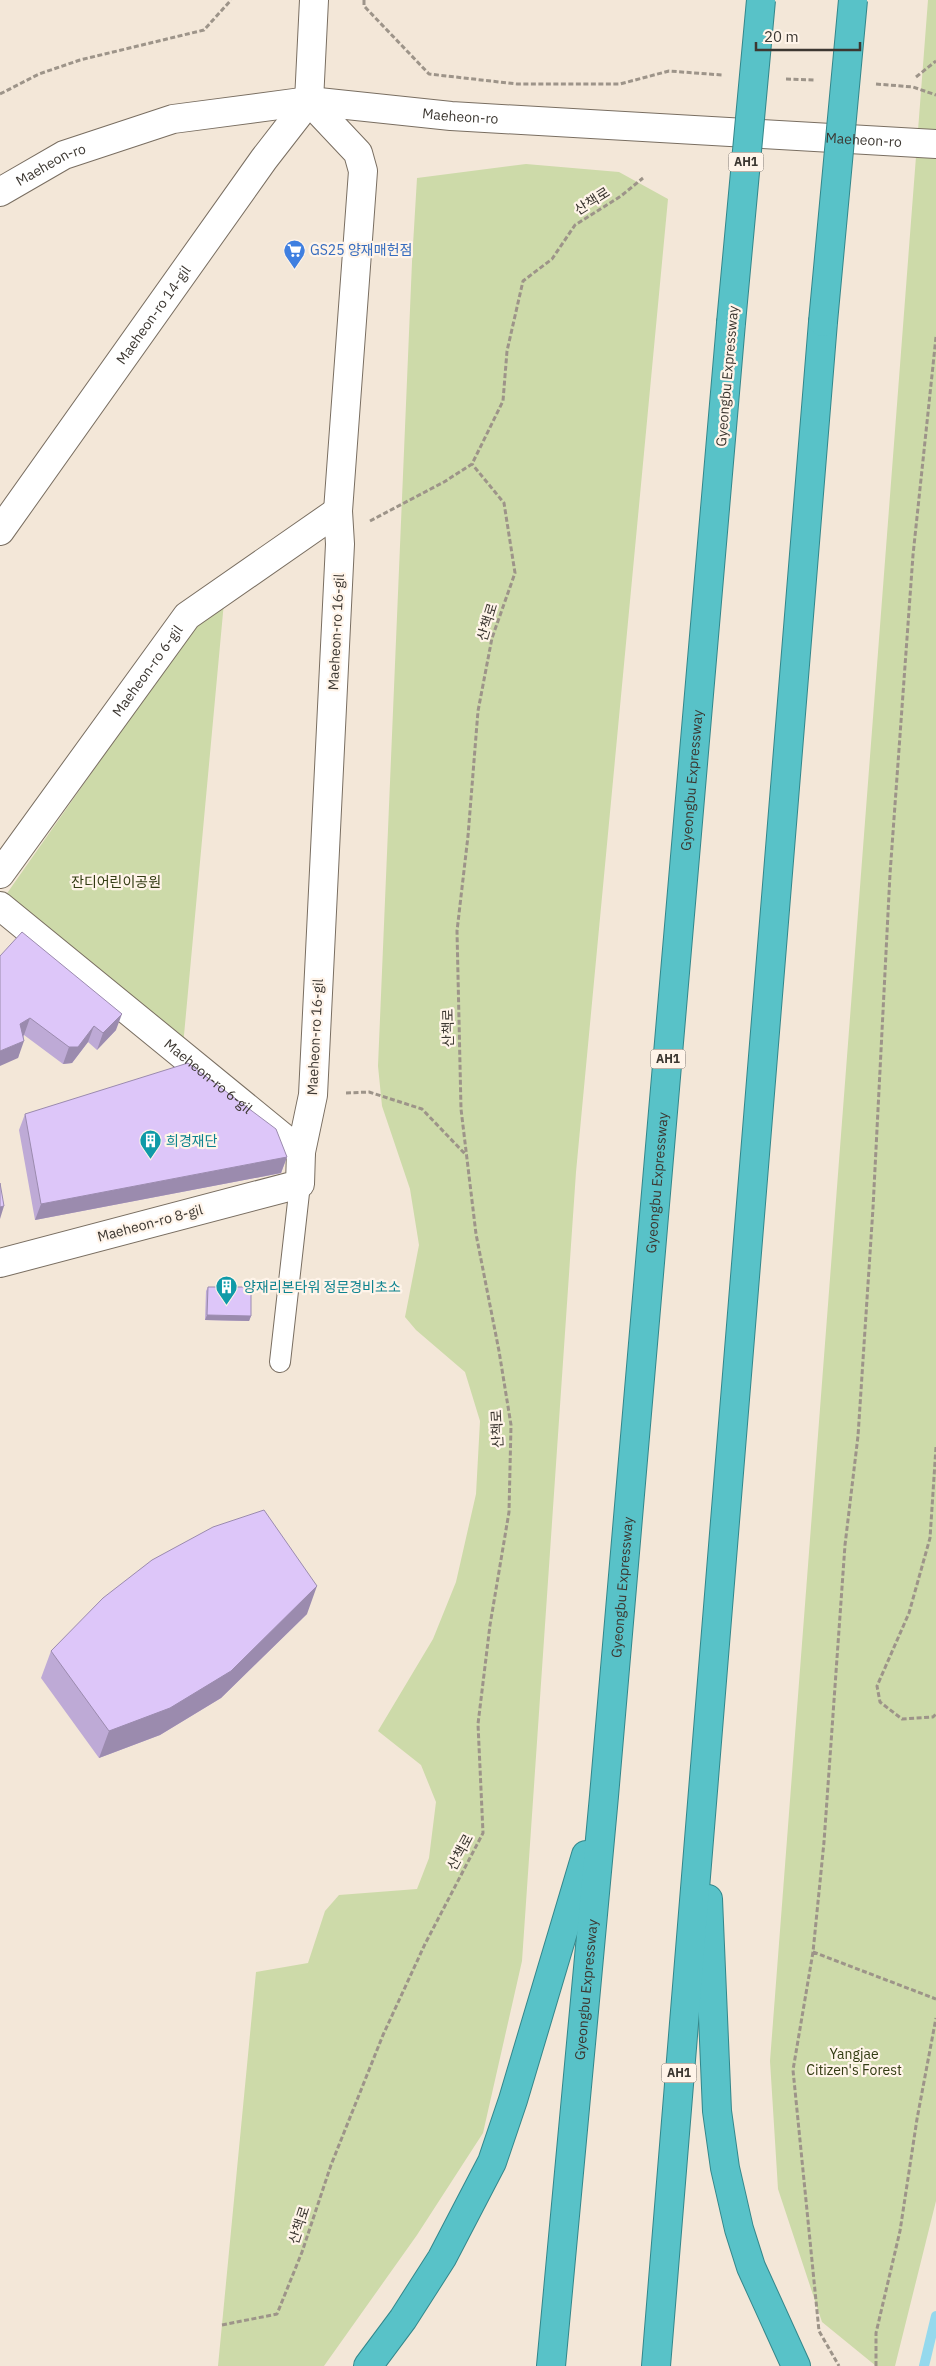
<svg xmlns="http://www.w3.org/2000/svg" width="936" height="2366" viewBox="0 0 936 2366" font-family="'IBM Plex Sans','Noto Sans KR',sans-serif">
<rect width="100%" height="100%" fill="#f3e7d8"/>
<!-- green -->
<path fill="#cddaa9" d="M928 0H936V2201L895 2366H876L822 2322 778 2189 770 2061Z
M526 164 619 172 668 199 576 1172 522 1961 483 2133 417 2235 324 2366H218L256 1972 308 1963 325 1911 339 1895 417 1889 429 1858 436 1802 421 1765 378 1731 433 1639 456 1582 476 1494 480 1421 465 1372 416 1330 405 1317 419 1245 410 1189 382 1106 378 1066 412 262 417 178Z
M224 602 183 1046 3 899 194 627Z"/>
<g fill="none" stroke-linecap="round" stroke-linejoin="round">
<!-- stream -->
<path stroke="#95d9ed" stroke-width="10" d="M924 2366 936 2316"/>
<defs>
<path id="service" d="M280 1362 300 1184"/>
<g id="minor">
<path id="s1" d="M0 531 264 159 309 101 358 153 363 171 338 511 340 544 313 1095 301 1152 300 1184 0 1263"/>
<path id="s2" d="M0 874 187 616 338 511"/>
<path id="s3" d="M0 906 301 1152"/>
</g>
<path id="tertiary" d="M309 101 314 0"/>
<g id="secondary">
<path id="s4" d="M0 192 64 155 173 119 309 101 451 116 936 144"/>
</g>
<g id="trunk">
<path d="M708 1899 717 2111 725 2168 739 2229 751 2267 796 2366"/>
<path d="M368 2366 403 2319 442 2258 492 2162 513 2100 586 1855"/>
<path id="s5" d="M551 2366 604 1796 731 323"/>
<path d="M656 2366 823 322"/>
</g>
</defs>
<!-- service casing -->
<use href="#service" stroke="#796e61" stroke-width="22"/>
<!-- minor casing -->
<use href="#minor" stroke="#796e61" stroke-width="30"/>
<!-- tertiary casing -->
<use href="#tertiary" stroke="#796e61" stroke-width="30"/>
<!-- secondary casing -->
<use href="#secondary" stroke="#796e61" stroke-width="30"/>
<!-- trunk casing -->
<use href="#trunk" stroke="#33878b" stroke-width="30"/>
<!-- path -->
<path stroke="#9d9489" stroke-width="3" stroke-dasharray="5 2.5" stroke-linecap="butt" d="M364 0V6L429 74 517 84H620L669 71 722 75
M916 77 936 61
M786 79 815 80
M876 84 913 87 936 95
M0 94 39 74 80 60 204 30 231 0
M936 337 913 555 890 874 873 1208 858 1436 845 1545 824 1842 813 1952 936 1999
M370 521 444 482 472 464 503 401 507 351 523 281 552 259 575 225 621 196 643 178
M346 1093 369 1092 422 1109 467 1156
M936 1447 930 1538 909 1613 877 1686 880 1702 902 1719 933 1717 936 1714
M813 1952 793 2070 819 2331 839 2366
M222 2325 277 2314 302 2252 331 2165 383 2035 425 1944 483 1833 478 1724 490 1625 509 1512 511 1425 499 1351 476 1234 461 1109 457 931 468 836 478 711 492 638 515 573 504 503 472 464
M876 2366V2333L900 2231 917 2119 936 2018"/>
<!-- service -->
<use href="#service" stroke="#fff" stroke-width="20"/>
<!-- minor -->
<use href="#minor" stroke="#fff" stroke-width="28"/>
<!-- tertiary -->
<use href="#tertiary" stroke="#fff" stroke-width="28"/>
<!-- secondary -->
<use href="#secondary" stroke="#fff" stroke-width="28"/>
<!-- trunk -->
<use href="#trunk" stroke="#58c2c8" stroke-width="28"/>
<defs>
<path id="trunk-bridge" d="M823 322 853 0
M731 323 761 0"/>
</defs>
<!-- trunk-bridge casing -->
<use href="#trunk-bridge" stroke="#33878b" stroke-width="30" stroke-linecap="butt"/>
<!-- trunk-bridge -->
<use href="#trunk-bridge" stroke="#58c2c8" stroke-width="28"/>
</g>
<!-- wall -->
<path fill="#beaad6" d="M0 956 116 1030 97 1050 88 1042 72 1063 63 1064 24 1035 18 1058Z
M25 1114 287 1157 281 1173 35 1220 19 1130Z
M208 1287 251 1316 249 1321 205 1320 206 1291Z
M307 1614 221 1698 160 1735 99 1758 41 1678 51 1651Z"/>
<!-- shaded-wall -->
<path fill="#9b8bae" d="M122 1014 116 1030 97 1050 103 1033Z
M30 1018 24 1035 14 1041 20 1024Z
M94 1026 88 1042 72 1063 63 1064 69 1047Z
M24 1041 18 1058 0 1066V1051Z
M287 1157 281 1173 35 1220 41 1204Z
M4 1206 0 1219V1207Z
M207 1315 251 1316 249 1321 205 1320Z
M317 1586 307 1614 221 1698 160 1735 99 1758 109 1731Z"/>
<!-- building -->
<path fill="#ddc6f9" stroke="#9b8bae" d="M22 932 122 1014 103 1033 94 1026 78 1047H69L30 1018 20 1024 24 1041 0 1051V956Z
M188 1063 276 1129 287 1157 41 1204 25 1114Z
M0 1183 4 1206 0 1207Z
M208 1287H251V1316L207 1315Z
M264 1510 317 1586 231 1671 170 1708 109 1731 51 1651 103 1598 152 1560 213 1527Z"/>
<!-- icons -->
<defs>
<symbol id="supermarket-pin" viewBox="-11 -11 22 30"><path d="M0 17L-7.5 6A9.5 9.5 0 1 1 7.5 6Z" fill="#3f7fe0" stroke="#fff4e9"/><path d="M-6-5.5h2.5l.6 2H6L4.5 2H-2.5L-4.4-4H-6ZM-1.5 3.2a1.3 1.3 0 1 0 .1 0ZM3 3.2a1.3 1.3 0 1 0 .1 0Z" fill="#fff"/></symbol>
<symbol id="building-pin" viewBox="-11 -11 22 30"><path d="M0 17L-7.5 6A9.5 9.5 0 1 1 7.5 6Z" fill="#0f9aa8" stroke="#fff4e9"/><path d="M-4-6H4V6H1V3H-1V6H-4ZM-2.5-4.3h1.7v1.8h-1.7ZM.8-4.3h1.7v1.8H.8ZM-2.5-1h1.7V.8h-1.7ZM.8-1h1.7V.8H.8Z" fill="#fff"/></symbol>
</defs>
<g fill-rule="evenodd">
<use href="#supermarket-pin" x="282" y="238" width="25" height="34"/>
<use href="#building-pin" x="138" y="1128" width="25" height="34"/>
<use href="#building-pin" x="214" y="1274" width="25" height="34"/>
</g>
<g text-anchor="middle" stroke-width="4.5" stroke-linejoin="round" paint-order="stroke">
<!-- shield labels -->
<g fill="#fff4e9" stroke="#767068" stroke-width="1">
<rect x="728.5" y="152.5" width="35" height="19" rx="4"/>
<rect x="650.5" y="1049.5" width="35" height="19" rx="4"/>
<rect x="661.5" y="2063.5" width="35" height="19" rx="4"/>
</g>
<g font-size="12" font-weight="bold" fill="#3c3731">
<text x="746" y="166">AH1</text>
<text x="668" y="1063">AH1</text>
<text x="679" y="2077">AH1</text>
</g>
<!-- street labels -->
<g font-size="14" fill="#3c3731" stroke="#fff4e9">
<text dy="5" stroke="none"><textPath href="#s4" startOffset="478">Maeheon-ro</textPath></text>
<text dy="5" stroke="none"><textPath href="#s4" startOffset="882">Maeheon-ro</textPath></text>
<text dy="5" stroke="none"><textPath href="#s4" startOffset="58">Maeheon-ro</textPath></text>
<text transform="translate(592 201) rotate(-32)" y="5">산책로</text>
<text dy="5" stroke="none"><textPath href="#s1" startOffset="265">Maeheon-ro 14-gil</textPath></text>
<text transform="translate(727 376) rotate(-85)" y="5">Gyeongbu Expressway</text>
<text transform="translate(487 622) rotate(-73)" y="5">산책로</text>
<text transform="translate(336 632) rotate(-87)" y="5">Maeheon-ro 16-gil</text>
<text dy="5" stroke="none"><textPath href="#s2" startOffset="251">Maeheon-ro 6-gil</textPath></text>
<text dy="5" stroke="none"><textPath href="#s5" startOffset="1592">Gyeongbu Expressway</textPath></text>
<text transform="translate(448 1028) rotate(-91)" y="5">산책로</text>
<text transform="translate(315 1037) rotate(-87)" y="5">Maeheon-ro 16-gil</text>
<text dy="5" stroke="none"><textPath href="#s3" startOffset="269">Maeheon-ro 6-gil</textPath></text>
<text dy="5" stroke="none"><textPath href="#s5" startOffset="1188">Gyeongbu Expressway</textPath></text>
<text transform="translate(150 1223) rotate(-15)" y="5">Maeheon-ro 8-gil</text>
<text transform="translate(497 1429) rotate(-93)" y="5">산책로</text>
<text dy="5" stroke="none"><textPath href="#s5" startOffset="782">Gyeongbu Expressway</textPath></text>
<text transform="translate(460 1852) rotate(-62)" y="5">산책로</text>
<text dy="5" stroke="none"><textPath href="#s5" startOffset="378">Gyeongbu Expressway</textPath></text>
<text transform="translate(299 2225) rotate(-72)" y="5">산책로</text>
</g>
<!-- shop labels -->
<g font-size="14" fill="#366cbe" stroke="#fff4e9" text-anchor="start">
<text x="310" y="255">GS25 양재매헌점</text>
</g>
<!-- park labels -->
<g font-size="14" fill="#333c13" stroke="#fff4e9">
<text x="116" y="887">잔디어린이공원</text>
<text x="854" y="2059">Yangjae<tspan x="854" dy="16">Citizen's Forest</tspan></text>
</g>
<!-- culture labels -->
<g font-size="14" fill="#0d838f" stroke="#fff4e9" text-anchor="start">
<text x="166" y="1146">희경재단</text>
<text x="243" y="1292">양재리본타워 정문경비초소</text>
</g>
</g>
<!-- scale -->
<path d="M756 42v8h104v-8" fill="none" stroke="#3c3731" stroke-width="2.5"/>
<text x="764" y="42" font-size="15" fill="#3c3731" stroke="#fff4e9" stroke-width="4" paint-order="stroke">20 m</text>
</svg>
